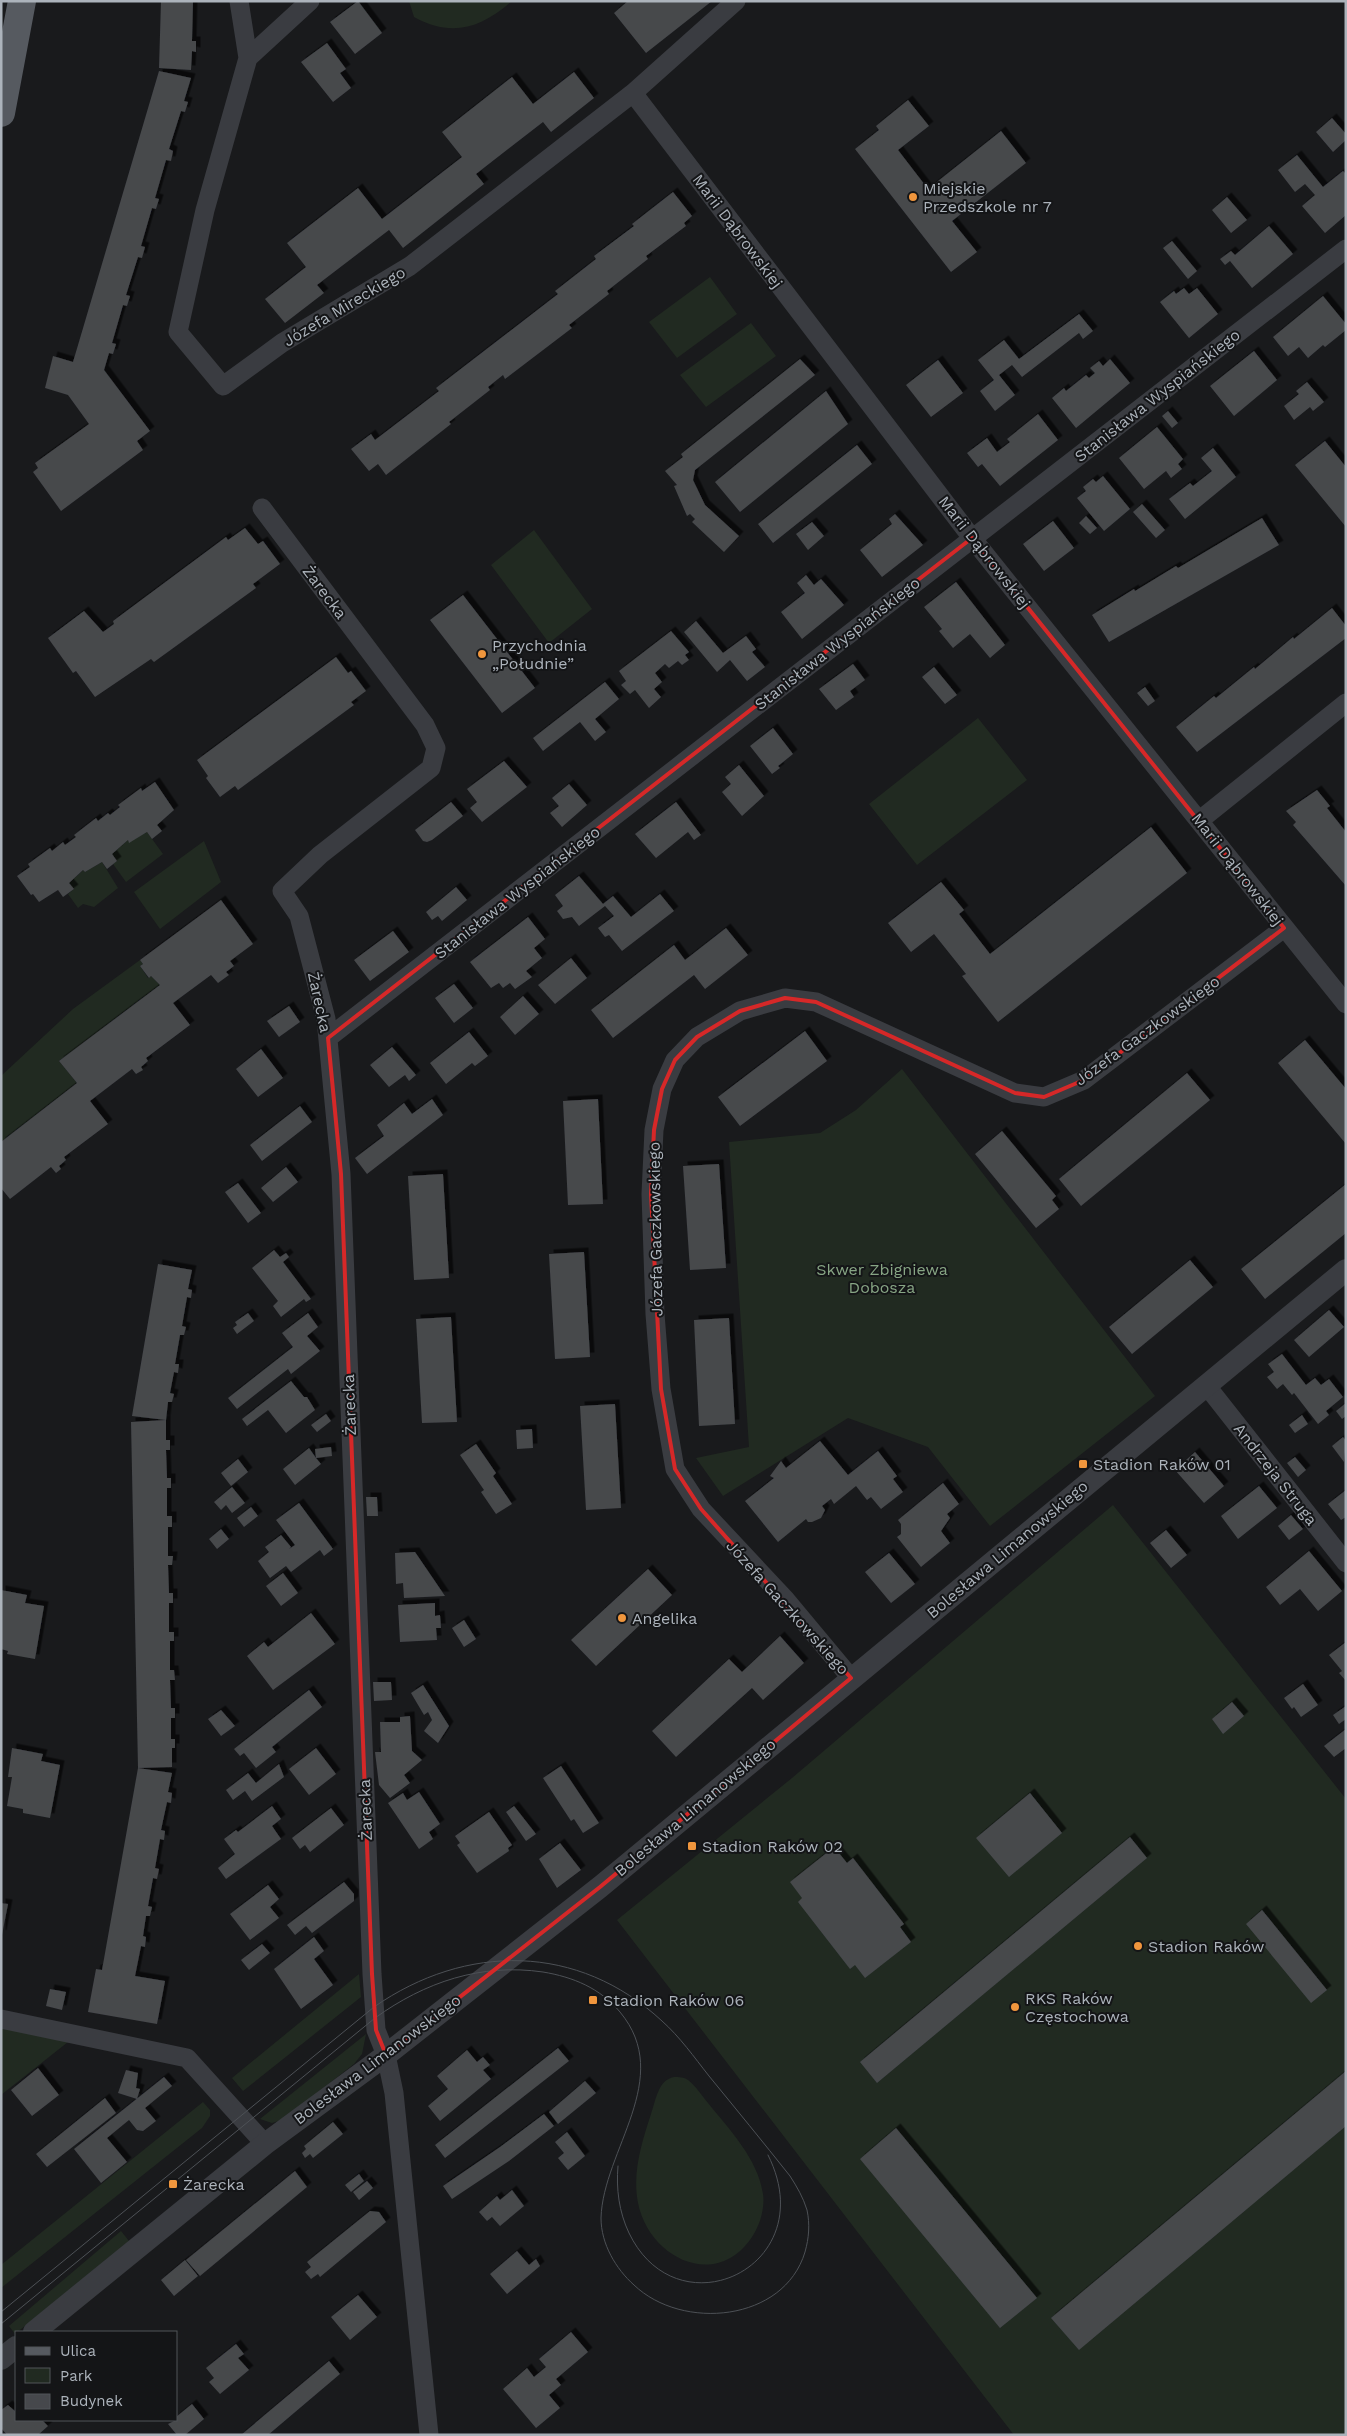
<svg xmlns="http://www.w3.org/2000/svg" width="1347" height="2436" viewBox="0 0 1347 2436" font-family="'Work Sans',sans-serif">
<defs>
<filter id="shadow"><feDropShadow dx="4.5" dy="-4.5" stdDeviation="0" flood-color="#0009"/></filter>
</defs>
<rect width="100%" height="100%" fill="#191a1c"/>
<!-- green -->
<path fill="#212a21" d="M409 1H512C481 28 452 38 414 17Z
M710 277 737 314 677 358 649 322Z
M751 323 776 356 706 407 680 375Z
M534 530 592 609 549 643 491 565Z
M978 718 1027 780 917 865 869 804Z
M147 832 163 854 126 882 113 864 117 861 112 854 128 840 129 842Z
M204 841 221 882 160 929 134 892Z
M102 862 118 888 94 907 83 904 78 908 68 894 74 889 69 883 83 870 85 872Z
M140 960 143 964 140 966 148 978 151 976 160 985 59 1061 77 1083 1 1142V1076L73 1009Z
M902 1069 1155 1396 990 1526 928 1447 848 1418 723 1496 696 1458 749 1447 729 1142 820 1133 856 1110Z
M1113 1505 1346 1799V2435H1014L617 1920 792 1778Z
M359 1974 361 1997 243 2091 232 2078Z
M1 2028 68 2042 1 2095Z
M366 2034 362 2054 354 2064 282 2120 272 2123 260 2119Z
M674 2077C679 2077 684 2077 688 2080 696 2086 702 2096 708 2103 729 2129 758 2159 763 2194 765 2208 760 2225 752 2237 716 2291 649 2258 638 2203 632 2172 642 2142 651 2114 656 2100 658 2080 674 2077Z
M203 2102 210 2110V2116L202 2128 1 2288V2265Z
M121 2231 129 2241 15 2334 9 2326Z"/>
<!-- building -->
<path fill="#46484c" filter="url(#shadow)" d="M161 1H193L192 41H196V52L192 51 191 70 159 68Z
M358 1 382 33 355 54 330 22Z
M628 1H712L646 53 614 13Z
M327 43 346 69 340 73 351 88 333 102 301 62Z
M159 71 191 78 184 101 188 102 185 112 181 111 169 149 173 151 171 161 166 160 155 198 159 199 156 209 152 208 141 246 145 247 142 258 138 257 126 295 130 296 127 306 123 305 112 343 116 344 113 354 109 353 104 370 150 431 137 441 143 450 61 511 33 472 38 468 35 463 89 424 68 395 45 388 53 356 73 362Z
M574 72 594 98 551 132 543 122 476 174 484 184 403 248 389 230 317 285 324 293 285 323 265 299 306 267 287 243 358 188 382 219 462 157 442 132 512 77 533 104Z
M908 100 929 126 898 150 928 189 1001 131 1026 163 952 221 977 252 951 272 855 149 879 130 876 126Z
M1332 118 1346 134V140L1333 152 1316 132Z
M1297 155 1323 187 1343 171 1346 174V215L1325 233 1302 206 1315 195 1305 184 1295 192 1278 170Z
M673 192 692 216 684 223 686 226 646 256 648 259 607 291 609 294 569 325 572 328 505 379 503 375 488 387 490 390 449 422 451 424 386 475 378 464 369 471 351 449 371 434 375 440 439 391 436 388 558 294 555 291 596 259 594 256 634 226 632 224Z
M1227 197 1247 220 1231 233 1212 210Z
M1269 226 1293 254 1252 288 1230 261 1225 265 1220 259 1231 251 1235 255Z
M1172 241 1197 271 1188 279 1163 248Z
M1184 288 1189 294 1197 288 1218 314 1189 338 1160 302 1174 291 1176 294Z
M1323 296 1346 324V330L1325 347 1323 345 1308 358 1299 347 1288 356 1273 337Z
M1079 314 1093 331 1083 339 1079 333 1022 377 1012 365 999 375 1015 395 995 411 980 391 994 380 978 360 1004 340 1019 359Z
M1254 351 1277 380 1234 416 1210 386Z
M800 359 815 375 695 470 693 480 705 505 739 536 724 552 692 522 695 519 690 514 687 516 674 486 677 485 665 471 683 457 681 454Z
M1110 359 1130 383 1076 428 1052 398 1064 388 1066 391 1086 375 1089 378 1095 373 1090 368 1099 361 1103 366Z
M938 360 963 393 931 417 906 385Z
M1307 382 1324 402 1313 411 1310 407 1294 420 1284 406 1299 394 1296 391Z
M826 391 848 424 740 512 715 482Z
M1168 411 1178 423 1172 428 1162 416Z
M1038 414 1058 440 1000 486 982 464 978 467 967 453 987 438 997 452 1010 442 1007 439Z
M1157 427 1183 459 1178 464 1182 469 1171 478 1166 471 1144 489 1119 458Z
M1325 441 1346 467V527L1295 465Z
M857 445 872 464 773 543 758 524Z
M1213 448 1236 477 1185 519 1169 499 1190 483 1193 486 1212 471 1201 458Z
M1103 476 1130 509 1104 531 1077 498 1086 491 1083 487 1093 479 1096 482Z
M1142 504 1165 530 1156 538 1133 512Z
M895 514 923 545 882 577 860 550 892 524 889 519Z
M1086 516 1097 528 1090 534 1079 523Z
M1262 518 1279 545 1109 642 1092 615 1134 589 1135 591 1176 566 1178 568Z
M1053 521 1074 548 1044 571 1023 544Z
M812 522 824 536 808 550 796 534Z
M245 528 258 544 263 541 280 564 253 584 256 588 154 662 151 659 95 697 76 671 73 673 48 638 84 611 103 632 114 624 113 621 226 537 228 540Z
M806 575 814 585 821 579 844 605 802 639 781 612 805 593 797 583Z
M956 582 1005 645 990 658 970 634 953 648 939 631 942 629 924 607Z
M463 595 535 688 502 713 430 620Z
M1332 608 1346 626V638L1197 752 1176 727 1214 696 1216 698 1254 667 1255 669 1293 637 1294 639Z
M696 621 723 653 746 636 756 649 752 652 765 667 747 681 730 660 717 672 684 632Z
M671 631 689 652 685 655 689 660 682 665 678 661 669 668 665 664 655 673 662 682 654 689 661 697 649 708 635 690 630 694 621 685 626 681 619 671Z
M336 657 348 673 351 671 366 691 351 702 354 705 238 790 235 786 220 797 206 778 208 776 197 760Z
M853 664 865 680 850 691 854 697 836 710 819 689Z
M934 667 957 695 945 704 922 677Z
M605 682 619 699 595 719 606 732 595 741 580 722 543 751 533 738Z
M1145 687 1155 701 1148 706 1137 693Z
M773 728 793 754 778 766 780 768 772 774 750 746Z
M504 761 527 787 482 822 470 808 477 802 467 789Z
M739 765 764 796 742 816 722 792 731 784 725 777Z
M155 782 174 810 157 825 162 831 152 839 147 832 129 843 128 840 112 854 117 861 107 869 102 862 85 872 83 870 69 883 74 889 63 897 58 890 39 902 33 894 31 895 17 876 30 867 28 864 50 848 52 851 63 842 65 845 76 837 74 835 96 818 98 821 108 813 110 815 120 807 118 805 141 788 142 791Z
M569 784 587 805 562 827 550 813 559 806 552 798Z
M1317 790 1330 806 1327 808 1346 832V886L1293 825 1296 822 1286 811Z
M451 802 463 816 432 840 427 842 423 841 415 830Z
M676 802 701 835 694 840 688 832 656 858 635 834Z
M1151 827 1187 873 998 1022 962 976 966 974 934 934 911 952 888 923 941 882 964 910 959 914 990 954Z
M579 876 603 904 613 896 631 917 660 894 674 911 622 951 609 935 605 937 598 928 614 916 605 906 579 926 572 917 563 919 557 911 563 906 555 895Z
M456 887 467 900 442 921 438 916 432 920 426 912Z
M221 900 253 944 230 961 234 966 226 972 229 975 218 983 211 975 173 1003 190 1025 146 1058 148 1061 141 1067 143 1070 136 1074 132 1069 90 1101 108 1124 64 1157 66 1160 59 1166 61 1169 56 1173 51 1167 10 1199 1 1188V1142L77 1083 59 1061 160 985 151 976 149 978 140 966 143 964 140 960Z
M528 917 545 939 534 948 542 958 526 971 532 977 515 989 510 983 503 988 499 983 491 988 470 962Z
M726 928 748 955 705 989 694 975 613 1038 591 1010 674 945 685 960Z
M393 931 409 952 370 981 354 960Z
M571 958 587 978 555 1004 538 985Z
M454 984 473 1008 454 1023 435 998Z
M523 996 539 1014 515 1035 500 1017Z
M289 1006 300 1022 279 1037 267 1021Z
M805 1031 827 1061 740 1126 718 1097Z
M469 1032 488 1056 475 1066 472 1063 446 1084 430 1063Z
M1305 1040 1346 1089V1144L1278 1063Z
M392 1047 416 1075 409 1081 405 1075 389 1087 370 1065Z
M261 1049 283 1078 258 1097 236 1069Z
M1187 1073 1210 1100 1081 1206 1059 1179Z
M432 1099 443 1115 367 1174 355 1158 384 1136 377 1125 404 1103 412 1114Z
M598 1099 603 1204 568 1205 563 1101Z
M300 1106 312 1122 262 1161 250 1145Z
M1002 1131 1056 1196 1052 1200 1059 1209 1036 1228 975 1154Z
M719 1164 726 1268 690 1270 683 1166Z
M286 1167 298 1182 273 1202 261 1188Z
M443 1174 449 1278 414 1280 408 1176Z
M238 1183 261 1213 248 1223 225 1192Z
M1346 1184V1233L1265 1299 1241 1269Z
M274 1250 280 1257 286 1253 289 1257 283 1262 311 1299 306 1302 304 1299 281 1317 273 1306 278 1301 252 1268Z
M584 1252 590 1357 555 1359 549 1254Z
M1190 1260 1213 1287 1132 1354 1109 1327Z
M158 1264 192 1270 188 1289 192 1290 191 1298 187 1297 182 1326 186 1327 184 1335H180L175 1364H179L178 1373 174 1372 170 1393 174 1394 172 1402H168L166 1420V1440H170V1450H166L167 1478H171V1488H167V1516H172V1527H168V1556H173L172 1565H168L169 1593H173V1603H169V1632H174V1641H170V1670H174L175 1680H170L171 1708H175V1718H171V1739H175V1748H172V1767L138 1768 172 1773 168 1792 172 1793 171 1803 167 1802 161 1830 165 1831 164 1840 160 1839 155 1868 159 1869 157 1879 153 1878 148 1906 152 1907 150 1916H146L143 1936 146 1937 145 1947 141 1946 135 1976 165 1981 157 2024 88 2012 96 1969 102 1970 138 1768 131 1422 166 1420 132 1416Z
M1329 1310 1344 1327 1309 1357 1294 1340Z
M248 1313 254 1321 237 1334 233 1328 237 1325 235 1322Z
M308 1313 318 1327 307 1336 320 1351 291 1374 288 1369 237 1409 228 1398 293 1347 282 1333Z
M451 1317 457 1422 422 1423 416 1319Z
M729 1318 735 1424 699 1426 694 1320Z
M1282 1354 1306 1385 1315 1378 1321 1385 1329 1379 1343 1397 1326 1411 1329 1415 1318 1424 1294 1393 1292 1395 1283 1384 1277 1389 1267 1377 1274 1372 1268 1364Z
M291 1381 304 1397H307L315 1410 286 1433 268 1410 247 1426 242 1419Z
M1346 1403V1416L1342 1419 1336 1411Z
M615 1404 621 1508 586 1510 580 1406Z
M326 1414 331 1421 317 1432 311 1425Z
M1302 1415 1308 1424 1295 1433 1289 1425Z
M532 1429 533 1448 517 1449 516 1430Z
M1343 1437 1346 1441 1344 1462 1332 1446Z
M820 1441 848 1475 878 1451 897 1476 893 1479 903 1492 881 1509 871 1497 867 1500 856 1486 834 1504 831 1499 822 1506 825 1510 821 1518 812 1522H808L806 1519 778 1542 745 1501 774 1478 770 1476 781 1461 786 1468Z
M476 1444 496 1473 493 1476 512 1504 496 1514 481 1492 484 1490 460 1455Z
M331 1447 332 1456 316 1458 321 1464 295 1485 283 1469 309 1448 316 1458 315 1449Z
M1195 1452 1224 1486 1204 1503 1175 1470Z
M1295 1457 1306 1470 1298 1477 1287 1463Z
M238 1459 248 1472 231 1486 221 1473Z
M943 1483 959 1504 947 1514 950 1518 941 1531 950 1543 921 1567 897 1537 901 1534V1524L898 1520Z
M1259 1486 1277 1508 1238 1539 1221 1516Z
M232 1487 245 1503 232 1513 226 1505 221 1510 214 1502Z
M1346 1490V1517L1341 1520 1328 1504Z
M366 1497H377L378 1516H367Z
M299 1503 333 1549 324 1556 320 1550 291 1572 286 1566 270 1578 258 1561 269 1552 265 1547 281 1535 291 1547 289 1549 295 1545 276 1520Z
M251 1507 258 1516 244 1527 237 1518Z
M1291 1515 1303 1529 1289 1540 1278 1526Z
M221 1529 229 1539 217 1549 209 1539Z
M1166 1530 1187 1555 1171 1568 1150 1543Z
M1309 1551 1342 1591 1318 1611 1300 1589 1280 1605 1266 1587Z
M415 1552 445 1596 404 1598 403 1583 396 1584 395 1553Z
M889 1553 915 1584 891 1603 865 1572Z
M648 1569 672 1595 596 1666 571 1640Z
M283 1573 298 1593 281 1606 266 1586Z
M1 1590 27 1595 25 1603 44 1606 35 1659 7 1654 8 1651 1 1649Z
M435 1603V1616L440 1615 441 1628H436L437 1640 400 1642 398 1605Z
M311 1613 335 1644 273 1690 247 1656 264 1642 268 1647Z
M464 1620 476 1639 464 1647 452 1628Z
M780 1636 804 1663 763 1700 752 1688 676 1757 652 1731 729 1659 742 1672Z
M1346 1642V1681L1339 1673 1342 1671 1329 1655Z
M373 1682H391L392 1700 374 1701Z
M1303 1684 1318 1705 1301 1717 1294 1707 1292 1709 1284 1698Z
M423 1685 449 1726 438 1743 424 1731 432 1720 428 1712 424 1715 411 1693Z
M309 1690 322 1707 272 1747 276 1752 256 1768 244 1753 240 1756 234 1749Z
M1232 1702 1244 1716 1223 1734 1212 1719Z
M1346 1706V1719L1339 1724 1333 1715Z
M221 1710 235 1726 221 1736 208 1719Z
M410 1716 412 1751 422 1760 404 1775 410 1783 390 1798 379 1785 375 1752H381L380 1722H400V1717Z
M1346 1729V1748L1334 1757 1324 1746Z
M12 1748 43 1754 41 1761 60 1765 50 1818 23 1813V1809L7 1806 12 1777H8Z
M316 1748 336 1774 309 1795 289 1769Z
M279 1764 284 1777 252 1801 245 1791 233 1800 226 1790 248 1773 256 1783Z
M561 1766 599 1823 583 1833 574 1819 571 1821 543 1778Z
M419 1792 440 1824 429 1832 433 1839 419 1849 388 1803 403 1793 407 1800Z
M1030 1793 1062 1833 1009 1877 976 1838Z
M272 1806 281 1819 272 1826 281 1839 226 1879 218 1868 235 1854 224 1839 236 1830 238 1832Z
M514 1806 536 1834 526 1841 506 1812Z
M331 1808 344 1825 310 1852 305 1845 300 1849 292 1838Z
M489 1812 512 1845 508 1848 509 1851 477 1873 457 1845 460 1843 455 1836Z
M1130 1837 1147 1858 877 2083 860 2062Z
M560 1843 581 1870 557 1888 539 1859Z
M834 1847 847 1863 853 1858 904 1924 900 1927 911 1942 865 1978 855 1965 850 1969 798 1902 802 1898 790 1882Z
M344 1882 354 1894V1901L312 1933 306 1926 295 1935 287 1925Z
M268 1885 279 1899 270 1907 279 1918 250 1940 230 1914Z
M1 1903 8 1904 2 1935 1 1934Z
M1262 1910 1327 1990 1311 2003 1246 1924Z
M314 1937 324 1951 314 1959 333 1985 301 2009 274 1969Z
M262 1944 270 1953 249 1970 241 1960Z
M50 1989 66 1992 62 2010 46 2006Z
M558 2048 569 2061 445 2158 435 2145Z
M467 2050 477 2062 483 2057 490 2065 483 2070 491 2079 440 2121 428 2106 448 2089 437 2076Z
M38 2068 59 2095 32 2116 11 2090Z
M126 2070 138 2073 136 2088 140 2089 137 2099 118 2093Z
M1346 2071V2126L1079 2350 1051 2318Z
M164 2077 172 2086 145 2108 156 2121 143 2131 137 2130 129 2120 107 2138 127 2162 101 2183 74 2149Z
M585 2081 596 2093 558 2124 549 2112Z
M105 2098 116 2113 47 2167 36 2154Z
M544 2114 554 2126 509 2161 452 2199 443 2186 500 2147Z
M333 2122 343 2134 313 2158 310 2154 305 2158 302 2153 306 2149 304 2146Z
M896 2128 1037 2298 1000 2328 860 2159Z
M567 2132 585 2156 568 2170 558 2158 564 2153 555 2142Z
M295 2171 307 2187 200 2276 186 2260Z
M359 2174 364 2181 351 2192 345 2185Z
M367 2181 373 2188 359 2200 353 2192Z
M512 2190 524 2206 500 2226 492 2217 487 2221 479 2212 497 2196 500 2200Z
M370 2211 379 2212 386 2222 320 2277 318 2274 311 2279 305 2272 311 2267 307 2262Z
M517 2251 529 2265 536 2259 540 2266 507 2294 490 2274Z
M185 2260 198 2276 174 2296 161 2280Z
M358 2295 377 2317 350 2340 331 2317Z
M571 2332 588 2352 556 2379 561 2385 549 2395 560 2408 536 2428 503 2389 527 2368 534 2377 546 2367 539 2359Z
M236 2344 244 2354 238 2358 249 2370 220 2394 209 2382 214 2378 206 2368Z
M329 2361 340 2374 268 2435H241Z
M192 2404 204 2419 185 2435H177L168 2424 176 2420V2417Z
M8 2405 16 2412V2420H42L48 2426 38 2435H7L1 2428V2410Z"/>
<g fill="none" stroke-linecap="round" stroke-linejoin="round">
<!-- minor -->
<path stroke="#3a3c41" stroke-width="19" d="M239 1 248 58 205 210 178 332 223 386 282 343 410 266 633 93 736 1
M248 58 310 1
M633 93 972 538 1346 1004
M262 508 425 725 436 748 431 768 320 855 282 891 299 916 326 1019 341 1174 372 1974 376 2030 386 2055 394 2093 429 2435
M1200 820 1346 703
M328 1038 1346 249
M1206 1385 1346 1563
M851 1678 786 1600 701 1509 675 1469 661 1389 655 1314 651 1194 654 1130 662 1089 675 1060 697 1037 740 1011 785 998 816 1002 1015 1093 1044 1097 1084 1080 1284 928
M1 2019 187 2058 265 2144"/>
<!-- tertiary -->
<path stroke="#3a3c41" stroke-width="22" d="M34 2332 265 2144 386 2055 600 1887 1346 1270
M1 2359 16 2347"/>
<!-- primary -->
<path stroke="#565a60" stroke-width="28" d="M1 113 22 1"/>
<!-- tram -->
<path stroke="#4d5156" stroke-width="1" d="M618 2166C616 2189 619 2212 629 2233 678 2335 824 2266 768 2155
M1 2312 374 2007C466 1943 578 1943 662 2021 680 2037 694 2057 709 2076 736 2109 763 2142 790 2176 797 2187 803 2197 807 2210 810 2224 809 2238 805 2252 784 2322 682 2331 634 2285 616 2269 601 2244 601 2218 603 2150 675 2078 620 2012 600 1988 573 1977 543 1972 481 1963 425 1982 375 2018L1 2324"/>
</g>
<!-- marked area -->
<path fill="none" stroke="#d62828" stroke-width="4" stroke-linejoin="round" d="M972 538 1284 928 1084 1080 1044 1097 1015 1093 816 1002 785 998 740 1011 697 1037 675 1060 662 1089 654 1130 651 1194 661 1389 675 1469 701 1509 851 1678 600 1887 386 2055 376 2030 372 1974 341 1174 328 1038Z"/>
<!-- markers -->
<g fill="#f0963d" stroke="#141517" stroke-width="2">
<circle cx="913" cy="197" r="5"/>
<circle cx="482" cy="654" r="5"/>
<rect x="1078" y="1459" width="10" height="10" rx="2.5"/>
<circle cx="622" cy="1618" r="5"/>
<rect x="687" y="1841" width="10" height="10" rx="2.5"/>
<circle cx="1138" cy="1946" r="5"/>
<rect x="588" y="1995" width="10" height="10" rx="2.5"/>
<circle cx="1015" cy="2007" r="5"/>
<rect x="168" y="2179" width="10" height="10" rx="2.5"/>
</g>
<g text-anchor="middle" stroke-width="4" stroke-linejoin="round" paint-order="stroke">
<!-- poi labels -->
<g font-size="16" fill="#acb3bb" stroke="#141517" text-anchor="start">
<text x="923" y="194">Miejskie<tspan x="923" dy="18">Przedszkole nr 7</tspan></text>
<text x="492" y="651">Przychodnia<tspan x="492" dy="18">„Południe”</tspan></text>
<text x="1093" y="1470">Stadion Raków 01</text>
<text x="632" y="1624">Angelika</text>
<text x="702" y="1852">Stadion Raków 02</text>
<text x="1148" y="1952">Stadion Raków</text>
<text x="1025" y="2004">RKS Raków<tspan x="1025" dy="18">Częstochowa</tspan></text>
<text x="603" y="2006">Stadion Raków 06</text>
<text x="183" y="2190">Żarecka</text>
</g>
<!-- street labels -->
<g font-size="16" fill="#acb3bb" stroke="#141517">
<text transform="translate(738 231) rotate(53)" y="6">Marii Dąbrowskiej</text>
<text transform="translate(344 306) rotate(-31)" y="6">Józefa Mireckiego</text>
<text transform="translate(1157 395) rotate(-38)" y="6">Stanisława Wyspiańskiego</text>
<text transform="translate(985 552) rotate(52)" y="6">Marii Dąbrowskiej</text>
<text transform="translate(325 592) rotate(53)" y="6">Żarecka</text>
<text transform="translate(837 643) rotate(-38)" y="6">Stanisława Wyspiańskiego</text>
<text transform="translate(1238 869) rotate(52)" y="6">Marii Dąbrowskiej</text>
<text transform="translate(517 892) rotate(-38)" y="6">Stanisława Wyspiańskiego</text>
<text transform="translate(320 1002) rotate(78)" y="6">Żarecka</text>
<text transform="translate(1147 1030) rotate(-36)" y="6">Józefa Gaczkowskiego</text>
<text transform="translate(655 1229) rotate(-91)" y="6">Józefa Gaczkowskiego</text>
<text transform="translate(349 1405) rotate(-92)" y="6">Żarecka</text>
<text transform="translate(1276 1474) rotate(52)" y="6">Andrzeja Struga</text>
<text transform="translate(1007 1549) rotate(-40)" y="6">Bolesława Limanowskiego</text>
<text transform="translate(788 1607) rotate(48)" y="6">Józefa Gaczkowskiego</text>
<text transform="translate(695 1807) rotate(-40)" y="6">Bolesława Limanowskiego</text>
<text transform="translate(365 1810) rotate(-92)" y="6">Żarecka</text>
<text transform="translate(377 2059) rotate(-37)" y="6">Bolesława Limanowskiego</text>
</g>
<!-- park labels -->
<g font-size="16" fill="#87a584" stroke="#141517">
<text x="882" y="1275">Skwer Zbigniewa<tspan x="882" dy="18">Dobosza</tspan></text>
</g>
</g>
<!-- border -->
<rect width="1347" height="2436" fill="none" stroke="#acb3bb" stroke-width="5"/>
<!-- legend -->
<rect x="15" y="2331" width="162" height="90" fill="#141517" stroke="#515459"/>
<rect x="25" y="2347" width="25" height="8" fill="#565a60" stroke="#515459"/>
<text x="60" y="2356" font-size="15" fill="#acb3bb">Ulica</text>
<rect x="25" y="2368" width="25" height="15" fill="#212a21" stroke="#515459"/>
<text x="60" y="2381" font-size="15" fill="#acb3bb">Park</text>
<rect x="25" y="2394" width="25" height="15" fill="#46484c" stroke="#515459"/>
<text x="60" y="2406" font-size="15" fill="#acb3bb">Budynek</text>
</svg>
